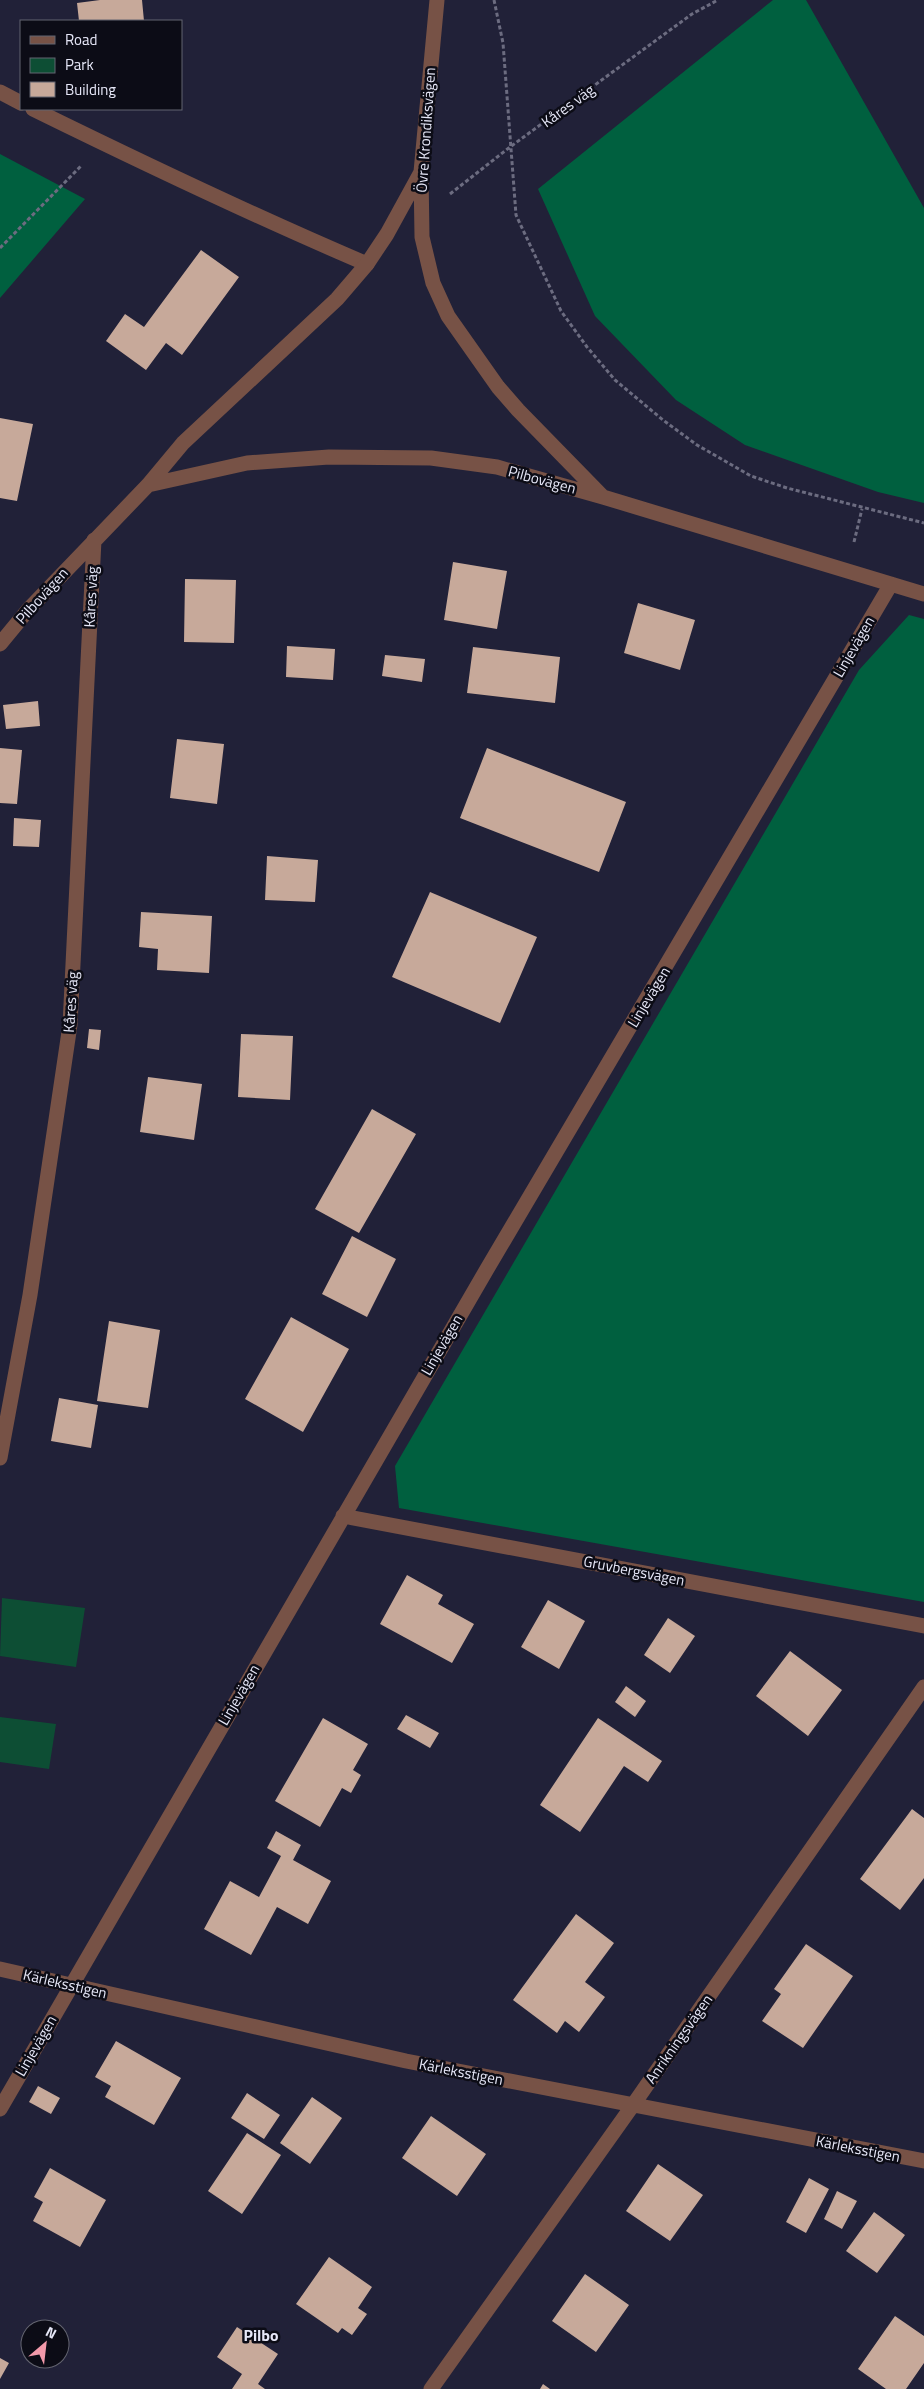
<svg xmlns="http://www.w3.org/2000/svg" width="924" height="2389" viewBox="0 0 924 2389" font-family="'Titillium Web',sans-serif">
<rect width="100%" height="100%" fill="#212138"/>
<!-- green -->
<path fill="#0d4e34" d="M2 1598 85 1608 76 1667 0 1656Z
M0 1717 56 1724 49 1769 0 1762Z"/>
<!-- forest -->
<path fill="#00603f" d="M773 0H806L924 208V503L878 492 745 445 676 400 595 316 538 189Z
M0 154 85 199 0 298Z
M909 615 924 619V1602L399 1508 395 1466 859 670Z"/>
<!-- building -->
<path fill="#c7a99a" d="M100 0H142L144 21H79L77 3Z
M201 250 239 277 182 355 166 343 146 370 106 341 125 314 144 327Z
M0 418 33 424 17 501 0 498Z
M453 562 507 571 497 629 444 620Z
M185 579 236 580 234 643 184 642Z
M638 603 695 620 680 670 624 653Z
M287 646 335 649 333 680 286 677Z
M473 647 560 657 555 703 467 693Z
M385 655 425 659 422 682 382 676Z
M38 701 40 726 6 729 3 705Z
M177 739 224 744 217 804 170 798Z
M0 748 22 750 17 804 0 803Z
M487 748 626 802 599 872 460 818Z
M14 818 41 820 39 847 13 846Z
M267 856 318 860 315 902 265 900Z
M430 892 537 937 500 1023 392 977Z
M141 912 212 916 209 973 157 970 158 949 139 947Z
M89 1029 101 1030 99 1050 87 1048Z
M241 1034 293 1036 290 1100 238 1097Z
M148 1077 202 1084 194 1140 140 1132Z
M372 1109 416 1134 359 1233 315 1209Z
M352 1236 396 1259 367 1317 322 1294Z
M291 1317 349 1349 303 1432 245 1399Z
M109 1321 160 1330 148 1408 97 1401Z
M59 1398 98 1405 91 1448 51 1441Z
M407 1575 443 1595 438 1604 474 1624 452 1663 380 1624Z
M548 1600 585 1621 559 1669 521 1647Z
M668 1618 695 1636 670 1673 644 1655Z
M790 1651 842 1690 808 1736 756 1696Z
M626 1686 646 1701 635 1717 615 1702Z
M406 1715 439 1733 430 1748 397 1729Z
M323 1718 368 1744 353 1770 361 1775 351 1793 342 1788 320 1827 275 1801Z
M598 1718 662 1761 648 1782 624 1766 580 1832 540 1805Z
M912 1809 924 1818V1878L900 1910 860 1879Z
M276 1831 301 1845 293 1860 331 1881 308 1924 277 1907 251 1955 204 1929 230 1881 259 1897 281 1856 267 1848Z
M576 1914 614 1943 585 1982 605 1997 579 2032 565 2021 557 2033 513 2000Z
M806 1944 853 1976 803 2048 762 2021 781 1994 774 1989Z
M116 2041 181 2078 154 2125 105 2097 111 2086 95 2077Z
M38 2086 60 2098 51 2114 29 2102Z
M247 2093 280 2115 264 2139 231 2118Z
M312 2097 342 2118 310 2164 280 2143Z
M431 2116 486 2154 457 2196 402 2158Z
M247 2133 281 2155 242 2214 208 2191Z
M658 2164 703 2195 670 2241 626 2211Z
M50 2168 106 2200 80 2247 33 2221 43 2202 34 2197Z
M809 2178 829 2189 806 2233 786 2222Z
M837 2191 857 2201 842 2229 824 2219Z
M874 2212 905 2235 877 2273 846 2251Z
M329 2257 372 2287 358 2308 367 2314 352 2335 342 2328 338 2333 296 2304Z
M585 2274 629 2305 596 2352 552 2321Z
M895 2316 924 2336V2363L906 2389H886L858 2369Z
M237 2327 278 2354 258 2384 265 2389H232L242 2374 217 2357Z
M0 2358 9 2363 0 2379Z
M543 2384 550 2389H540Z"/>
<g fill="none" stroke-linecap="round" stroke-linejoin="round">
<!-- path -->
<path stroke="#6c6c80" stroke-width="3" stroke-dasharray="4 2.5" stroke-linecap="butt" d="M494 0 503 43 516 215 561 311 587 347 615 380 663 420 697 445 751 476 787 488 924 523
M450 194 510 147 692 14 718 0
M0 248 82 165
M854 542 862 509"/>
<!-- lane -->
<path stroke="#775246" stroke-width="15" d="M0 92 21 103
M33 109C143 163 254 216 367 264"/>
<!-- street -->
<path stroke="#775246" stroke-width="15" d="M437 0 421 172 422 237 433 283 448 316 498 387 518 410 602 496
M148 485 247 463 329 457 431 458 497 467 603 497 924 594
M0 644 28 610 148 485 183 443 337 299 367 264 387 234 421 172
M0 1458 30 1295 70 1025 94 540
M343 1516 924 1626
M0 1969 406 2061 924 2161
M0 2109 487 1269 891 584
M431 2389 633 2105 924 1687"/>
</g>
<g text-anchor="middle" stroke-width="5" stroke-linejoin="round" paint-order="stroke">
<!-- street labels -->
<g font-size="15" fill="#e6e7f7" stroke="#0c0c16">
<text transform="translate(568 106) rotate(-36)" y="5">Kåres väg</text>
<text transform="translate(426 130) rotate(-86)" y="5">Övre Krondiksvägen</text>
<text transform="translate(542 480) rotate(15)" y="5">Pilbovägen</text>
<text transform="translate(42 596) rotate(-48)" y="5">Pilbovägen</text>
<text transform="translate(91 597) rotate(-87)" y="5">Kåres väg</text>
<text transform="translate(854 647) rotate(-60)" y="5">Linjevägen</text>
<text transform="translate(649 997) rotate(-59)" y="5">Linjevägen</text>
<text transform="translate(71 1002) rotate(-86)" y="5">Kåres väg</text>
<text transform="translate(442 1345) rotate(-60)" y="5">Linjevägen</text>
<text transform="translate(634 1571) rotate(11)" y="5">Gruvbergsvägen</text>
<text transform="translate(239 1695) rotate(-60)" y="5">Linjevägen</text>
<text transform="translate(65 1984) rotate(13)" y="5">Kärleksstigen</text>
<text transform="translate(679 2039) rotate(-55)" y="5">Anrikningsvägen</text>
<text transform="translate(36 2046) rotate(-60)" y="5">Linjevägen</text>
<text transform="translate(461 2072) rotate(11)" y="5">Kärleksstigen</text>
<text transform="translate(858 2149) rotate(11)" y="5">Kärleksstigen</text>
</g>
<!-- neighbourhood labels -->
<g font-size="16" font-weight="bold" fill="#e6e7f7" stroke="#0c0c16">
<text x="261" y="2341">Pilbo</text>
</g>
</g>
<!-- legend -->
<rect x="20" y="20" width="162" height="90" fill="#0c0c16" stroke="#636470"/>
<rect x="30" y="36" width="25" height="8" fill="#775246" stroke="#636470"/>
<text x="65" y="45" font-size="15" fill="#e6e7f7">Road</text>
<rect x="30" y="58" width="25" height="15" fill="#0d4e34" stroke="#636470"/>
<text x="65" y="70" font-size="15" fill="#e6e7f7">Park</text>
<rect x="30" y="82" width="25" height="15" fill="#c7a99a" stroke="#636470"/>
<text x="65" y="95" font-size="15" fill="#e6e7f7">Building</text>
<!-- north arrow -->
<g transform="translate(45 2344) rotate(28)"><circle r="24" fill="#0c0c16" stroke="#636470"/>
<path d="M0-4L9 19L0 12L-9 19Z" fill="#f39aab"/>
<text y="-8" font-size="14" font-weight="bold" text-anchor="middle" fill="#e6e7f7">N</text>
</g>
</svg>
